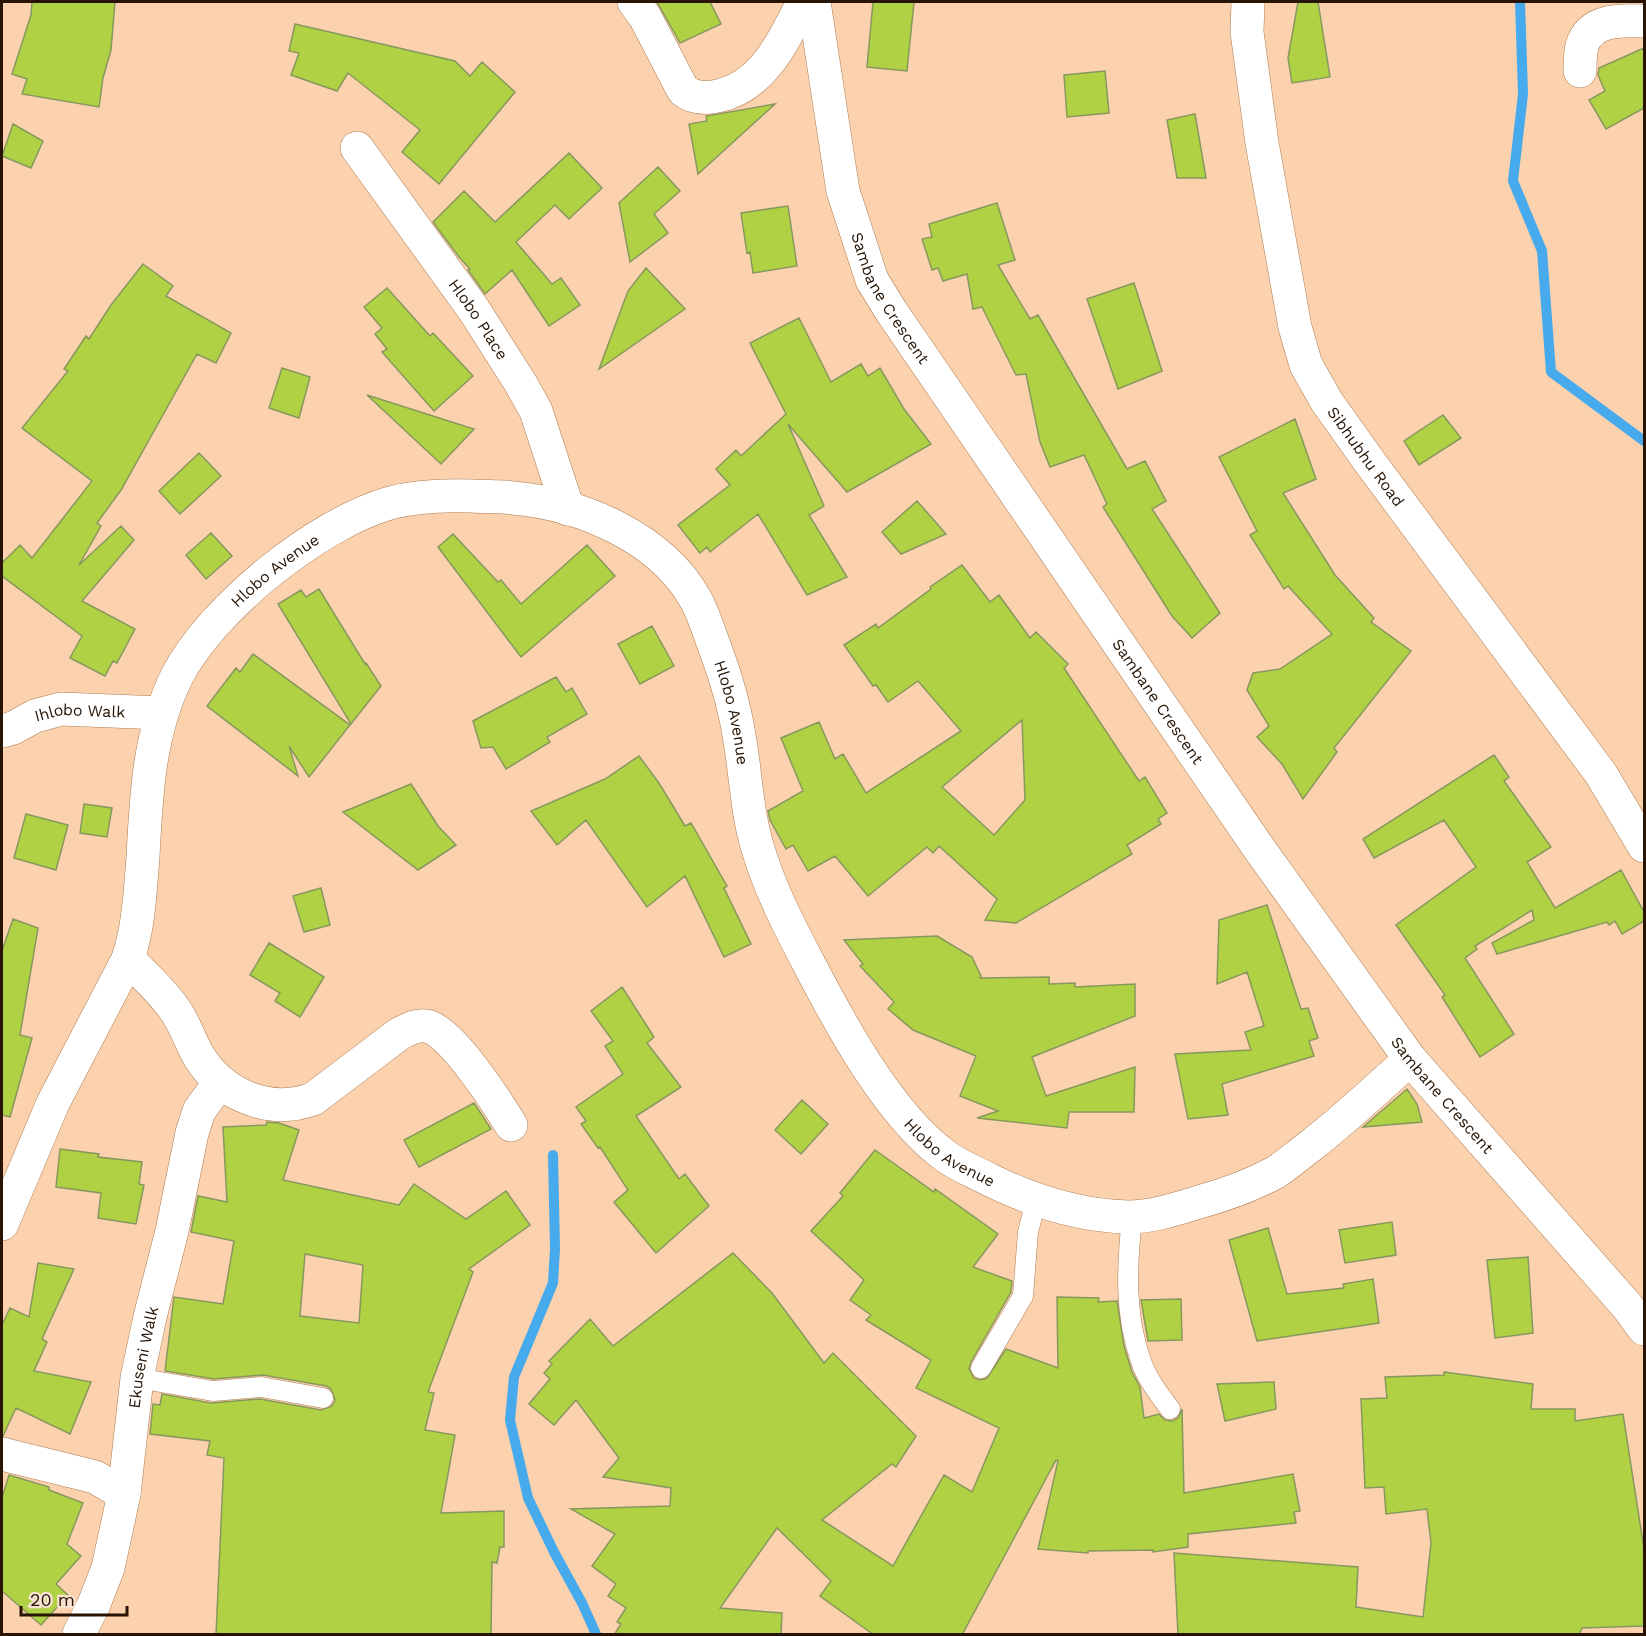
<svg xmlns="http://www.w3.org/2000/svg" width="1646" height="1636" viewBox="0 0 1646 1636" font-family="'Work Sans',sans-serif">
<rect width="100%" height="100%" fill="#fcd1ae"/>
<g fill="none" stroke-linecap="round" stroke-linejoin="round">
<!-- stream -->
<path stroke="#46aaed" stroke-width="10" d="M1520 2 1523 94 1513 181 1542 251 1551 372 1644 441
M553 1155 555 1249 553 1283 514 1377 510 1420 528 1498 554 1552 582 1603 596 1634"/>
</g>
<!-- building -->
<path fill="#b1d144" stroke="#87985d" stroke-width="1.5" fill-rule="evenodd" d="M32 2H115L111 50 103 78 99 107 22 94 27 79 12 74 31 15Z
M657 2H710L721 24 680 43Z
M873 2H914L907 71 867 67Z
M1298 2H1318L1330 77 1292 83 1288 58Z
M295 24 455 61 470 76 482 62 515 92 439 184 402 152 420 130 348 73 337 91 291 75 299 53 289 51Z
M1644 48V108L1606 129 1589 100 1605 91 1598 75 1599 68Z
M1105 71 1109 113 1067 117 1064 75Z
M775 104 698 174 689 124 707 121 706 116Z
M1195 114 1206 178H1177L1167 120Z
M13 124 43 141 31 168 2 156Z
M569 153 602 188 569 219 555 205 516 242 552 284 561 278 580 305 549 326 512 270 485 294 468 270 470 269 459 257 433 222 464 191 495 222Z
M658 167 680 191 654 214 668 233 630 262 619 203Z
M997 203 1015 260 998 265 1030 319 1038 315 1127 469 1145 461 1166 501 1152 509 1220 613 1192 638 1172 616 1103 507 1107 504 1084 455 1050 467 1040 442 1026 374 1016 375 982 307 973 309 967 274 943 281 938 268 932 270 922 239 932 237 929 224Z
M788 206 797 266 753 273 750 252 747 253 741 213Z
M143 264 173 286 166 296 231 333 216 363 197 354 121 490 97 523 101 526 79 565 121 526 134 540 82 601 135 629 117 663 113 661 105 676 70 658 82 636 2 576V563L20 545 32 558 92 481 22 428 68 371 64 369 86 336 89 339 111 305Z
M646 268 685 309 599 369 628 291Z
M1134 283 1162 371 1118 389 1087 299Z
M387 288 430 336 433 333 473 376 434 411 382 352 387 349 375 334 382 328 364 307Z
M799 318 831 382 861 364 868 376 880 368 904 409 931 444 847 492 788 424 824 506 809 515 847 577 807 595 758 514 710 552 707 547 700 553 678 525 730 485 716 469 736 450 741 456 786 414 750 343Z
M282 368 310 377 299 418 269 408Z
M367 395 474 429 441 464Z
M1443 415 1461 438 1419 465 1404 441Z
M1295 419 1316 479 1283 493 1335 575 1374 618 1371 622 1411 651 1334 748 1337 752 1303 799 1282 764 1257 737 1269 726 1247 690 1253 673 1280 669 1332 634 1288 586 1284 589 1250 535 1257 531 1219 457Z
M199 453 221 476 180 514 159 491Z
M917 501 946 534 901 554 882 532Z
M211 533 232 556 206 579 186 555Z
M453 534 498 582 501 580 521 604 587 545 615 576 521 657 438 547Z
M962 565 990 602 999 595 1030 638 1036 632 1068 664 1064 668 1139 781 1145 777 1167 813 1158 819 1161 824 1127 845 1132 854 1016 923 985 920 997 899 939 846 933 853 927 847 868 896 835 856 808 871 793 845 786 849 770 820 768 811 803 791 781 738 819 722 835 759 843 754 866 793 961 731 918 681 888 702 876 685 873 686 844 645 876 624 878 628 931 589 930 587ZM1022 720 1025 800 994 835 942 787Z
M319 589 365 664 366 663 381 686 351 724 278 604 301 590 306 597Z
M652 626 674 666 640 684 618 644Z
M253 654 350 725 309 777 289 746 298 776 207 706 236 668 240 672Z
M556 677 566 692 572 688 587 714 547 737 550 742 506 769 493 747 481 748 473 721Z
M1494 755 1509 777 1504 781 1551 847 1527 862 1555 908 1621 870 1644 912V921L1622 934 1615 921 1609 925 1607 922 1497 954 1492 943 1534 920 1532 910 1475 946 1477 949 1465 958 1514 1034 1480 1057 1442 997 1445 995 1396 925 1476 867 1444 820 1374 858 1363 839Z
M639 756 659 783 685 826 691 823 727 886 724 888 751 944 724 957 685 876 647 907 586 820 557 845 531 811 605 779Z
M411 784 438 826 456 845 418 870 343 812Z
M84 804 112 808 107 837 80 833Z
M26 814 68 825 56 870 14 858Z
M321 888 330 925 304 932 293 896Z
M1267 905 1301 1009 1308 1008 1318 1038 1309 1041 1314 1056 1222 1084 1228 1115 1188 1119 1175 1054 1251 1050 1245 1032 1264 1026 1247 972 1217 984 1219 920Z
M13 919 38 928 20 1035 32 1038 10 1117 2 1115V951Z
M937 936 972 957 981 976 980 978 1049 977V984L1075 983V987L1135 984V1016L1032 1057 1046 1096 1135 1067 1134 1112H1069L1067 1128 977 1118 998 1111 960 1096 976 1056 913 1030 888 1009 894 1002 860 966 863 964 844 940Z
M269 943 324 977 300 1017 275 1001 280 993 250 975Z
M622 987 654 1037 647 1043 681 1087 636 1116 679 1179 685 1174 709 1206 656 1253 614 1202 628 1190 600 1147 598 1148 581 1124 586 1121 576 1107 623 1074 605 1046 613 1041 591 1011Z
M1407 1089 1417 1104 1422 1122 1363 1127Z
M802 1100 828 1124 801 1154 775 1130Z
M474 1103 491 1129 419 1167 404 1140Z
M267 1122 279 1123 299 1130 283 1180 399 1205 414 1184 466 1219 506 1191 530 1225 469 1269 473 1272 428 1392 434 1393 425 1430 455 1435 441 1513 504 1511V1547H500L497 1563 492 1562 491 1635H216L224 1458 207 1455 210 1441 150 1434 153 1404 160 1405 162 1394 211 1403 260 1399 321 1410 332 1406 335 1400 331 1389 326 1386 263 1375 214 1379 165 1371 174 1297 223 1304 234 1241 191 1232 198 1196 227 1202 223 1127 266 1125ZM305 1254 363 1265 359 1323 300 1316Z
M60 1149 99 1154 98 1157 142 1162 139 1184 144 1185 136 1224 98 1218 101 1193 56 1187Z
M875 1150 934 1192 935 1189 998 1234 973 1267 1012 1281 1011 1292 971 1362 969 1369 974 1378 980 1380 987 1378 1006 1349 1058 1368 1057 1297 1099 1298 1098 1302 1117 1301 1124 1346 1132 1372 1140 1387 1144 1418 1159 1414 1165 1420 1172 1421 1178 1418 1182 1409 1184 1493 1293 1474 1300 1511 1294 1512 1296 1523 1188 1534V1547L1153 1552V1550L1088 1551V1553L1038 1549 1058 1461 1056 1460 962 1635H874L820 1596 831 1581 777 1528 720 1608 782 1613 781 1635H614L621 1624 617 1622 626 1608 608 1596 616 1584 592 1566 615 1534 571 1509 670 1506 671 1488 603 1477 619 1458 576 1400 554 1425 529 1404 550 1379 544 1373 552 1364 549 1361 590 1319 613 1346 733 1253 772 1293 824 1363 833 1353 916 1436 896 1467 892 1464 822 1520 893 1566 944 1475 972 1492 999 1428 916 1388 931 1360 866 1320 871 1315 850 1300 864 1280 811 1231 843 1196 840 1193Z
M1392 1222 1396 1255 1345 1263 1339 1230Z
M1268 1228 1287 1294 1344 1288 1343 1284 1373 1279 1379 1323 1257 1341 1229 1240Z
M1528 1257 1533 1333 1495 1338 1487 1260Z
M38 1263 74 1269 42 1339 47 1342 34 1371 91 1382 70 1434 16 1408 3 1436H2V1325L10 1308 29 1317Z
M1181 1299 1182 1340 1148 1341 1141 1300Z
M1444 1372 1533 1384 1531 1409H1575V1421L1623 1414 1644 1549V1626L1582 1628 1579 1635H1178L1174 1553 1358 1567 1356 1607 1423 1617 1431 1543 1427 1509 1386 1514 1384 1487 1365 1488 1361 1399 1387 1398 1385 1377 1444 1375Z
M1274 1382 1276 1409 1225 1421 1217 1384Z
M9 1475 49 1487V1490L83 1503 67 1544 81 1556 56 1584 68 1595 41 1625 2 1591V1498Z"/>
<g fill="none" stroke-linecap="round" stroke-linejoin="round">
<defs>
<path id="lane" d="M1132 1217C1127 1265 1124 1314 1141 1361 1147 1379 1159 1394 1170 1409
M981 1368 1023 1296 1028 1232 1036 1201
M137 1378 213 1391 261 1387 323 1398"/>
<g id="street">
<path d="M634 2 645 17 683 90C693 98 705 99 718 96 764 86 784 40 803 2"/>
<path id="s1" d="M814 2 843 191 872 280 891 311 1258 847 1410 1059 1627 1306 1644 1329"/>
<path id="s2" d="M1248 2 1247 32 1262 143 1295 327 1306 365 1327 402 1369 461 1601 774 1644 846"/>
<path d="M1580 71C1580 63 1580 54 1582 46 1590 19 1621 20 1644 21"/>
<path id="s3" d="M357 148 474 310 521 384 536 411 568 509"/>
<path id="s4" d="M2 731 13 728 35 716 61 709 162 713"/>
<path d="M128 959C144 975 162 991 175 1010 185 1024 190 1041 198 1055 222 1095 269 1115 313 1099L399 1034C409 1029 419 1023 430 1027 455 1037 497 1102 511 1125"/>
<path id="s5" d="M2 1224 53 1103 128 959C139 925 140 893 143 857 146 796 149 732 177 676 212 608 317 524 390 503 416 496 445 495 472 496 486 497 500 496 513 498 581 504 661 537 696 600 704 615 709 632 715 648 728 682 736 711 741 747 746 781 748 817 758 849 770 889 789 926 808 962 840 1024 888 1113 944 1155 957 1165 975 1172 990 1180 1033 1201 1080 1216 1128 1217 1152 1217 1176 1209 1199 1202 1225 1195 1252 1185 1276 1172 1287 1165 1298 1155 1309 1147 1344 1120 1377 1089 1410 1059"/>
<path d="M2 1454 95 1477 124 1494"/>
<path id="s6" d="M79 1634 94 1604 108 1568 124 1494 137 1378 150 1317 172 1231 192 1133 199 1111 220 1082"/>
</g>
</defs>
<!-- lane casing -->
<use href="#lane" stroke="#ae7d52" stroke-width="21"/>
<!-- street casing -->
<use href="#street" stroke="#ae7d52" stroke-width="34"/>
<!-- lane -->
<use href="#lane" stroke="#fff" stroke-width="20"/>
<!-- street -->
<use href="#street" stroke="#fff" stroke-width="33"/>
</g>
<g text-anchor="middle" stroke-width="5" stroke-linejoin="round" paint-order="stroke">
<!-- street labels -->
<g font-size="16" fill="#271404" stroke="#f9e3d2">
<text dy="6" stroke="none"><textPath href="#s1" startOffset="309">Sambane Crescent</textPath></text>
<text dy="6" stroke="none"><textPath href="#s3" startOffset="210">Hlobo Place</textPath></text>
<text dy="6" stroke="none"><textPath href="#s2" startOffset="478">Sibhubhu Road</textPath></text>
<text dy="6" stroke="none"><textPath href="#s5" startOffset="728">Hlobo Avenue</textPath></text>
<text dy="6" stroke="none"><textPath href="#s1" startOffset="794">Sambane Crescent</textPath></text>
<text dy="6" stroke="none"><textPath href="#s5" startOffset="1322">Hlobo Avenue</textPath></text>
<text dy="6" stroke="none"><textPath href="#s4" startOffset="82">Ihlobo Walk</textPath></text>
<text dy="6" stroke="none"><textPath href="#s1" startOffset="1280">Sambane Crescent</textPath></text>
<text dy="6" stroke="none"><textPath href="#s5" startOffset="1826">Hlobo Avenue</textPath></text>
<text dy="6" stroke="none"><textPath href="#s6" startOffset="286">Ekuseni Walk</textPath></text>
</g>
</g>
<!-- border -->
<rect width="1646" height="1636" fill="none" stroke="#271404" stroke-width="6"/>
<!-- scale -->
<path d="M21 1606v9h106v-9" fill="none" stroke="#271404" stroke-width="3"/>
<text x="30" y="1606" font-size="18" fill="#271404" stroke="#f9e3d2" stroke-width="4.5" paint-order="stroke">20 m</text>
</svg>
